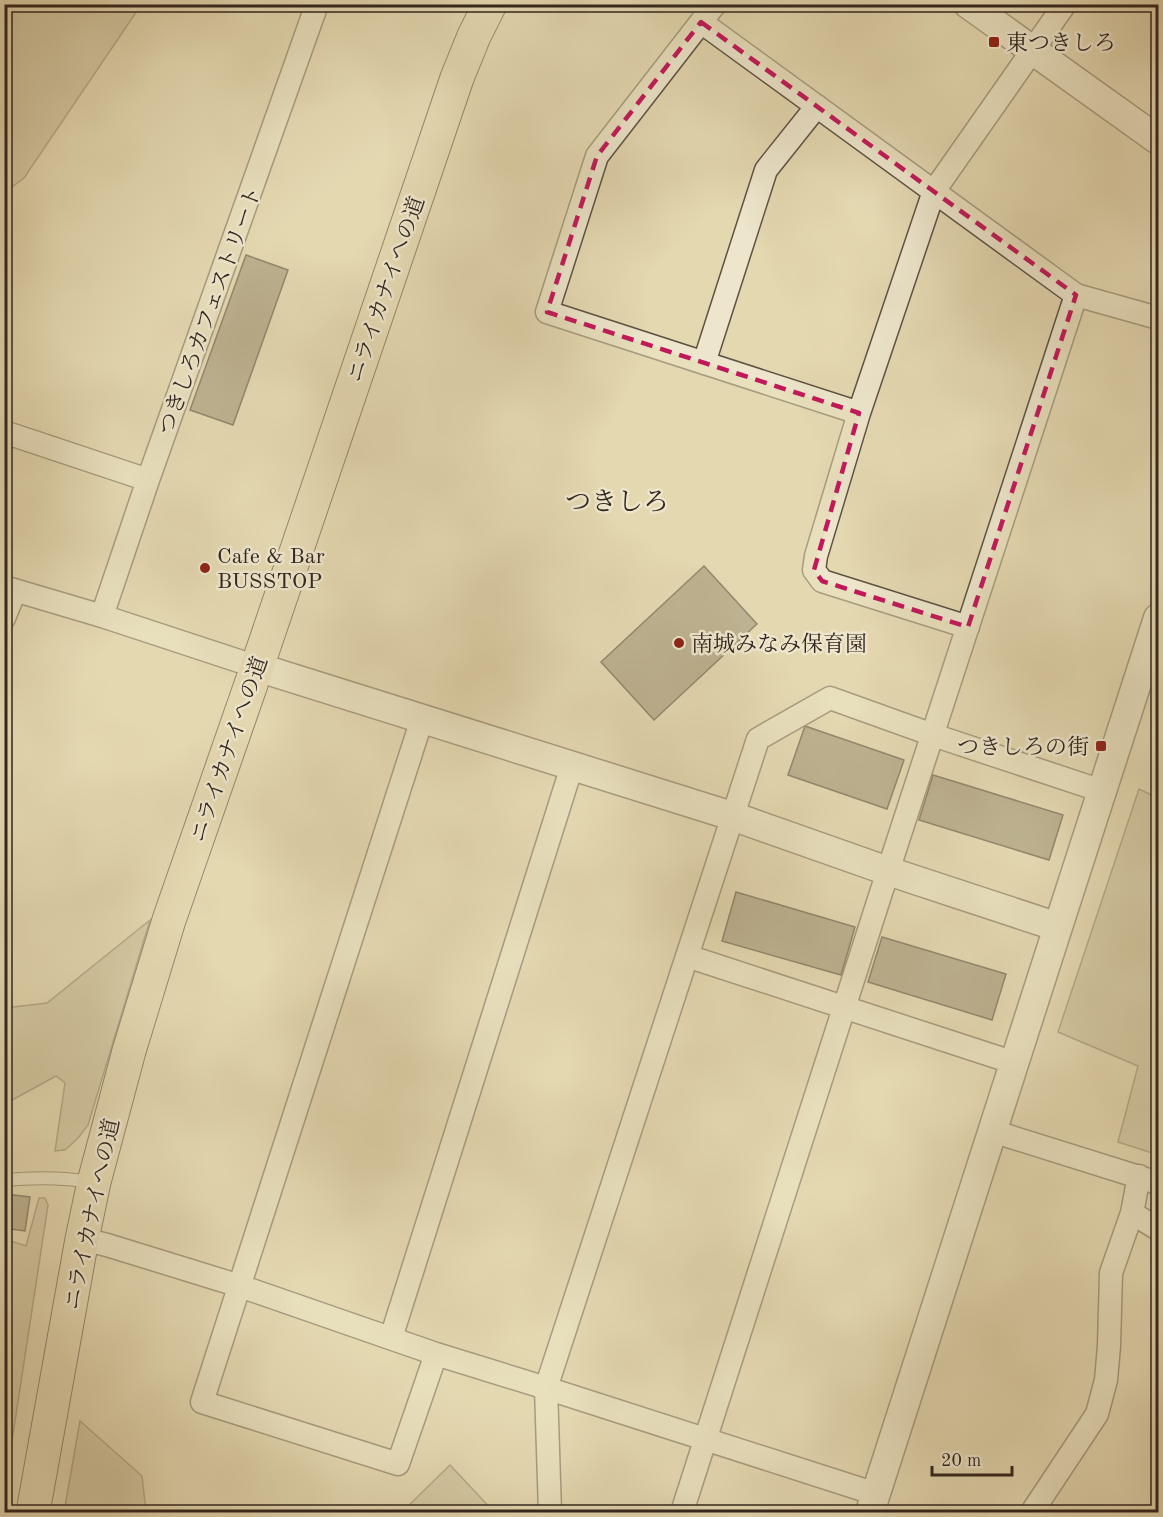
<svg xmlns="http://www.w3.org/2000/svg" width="1163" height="1517" viewBox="0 0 1163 1517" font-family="'Old Standard TT','Noto Serif JP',serif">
<rect width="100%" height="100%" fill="#e4d8b1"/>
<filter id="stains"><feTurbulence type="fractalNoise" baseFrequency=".00333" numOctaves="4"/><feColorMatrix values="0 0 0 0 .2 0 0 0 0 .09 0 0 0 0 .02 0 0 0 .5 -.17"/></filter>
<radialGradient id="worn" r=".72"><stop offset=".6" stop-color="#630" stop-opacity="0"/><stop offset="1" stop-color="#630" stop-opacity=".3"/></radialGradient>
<!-- green -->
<path fill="#c6ba98" stroke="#7c705b" stroke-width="1.5" d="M5 4 141 5 24 178 5 192Z
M1139 789 1158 798V1155L1118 1142 1138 1066 1058 1032Z
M150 920 88 1125 78 1138 65 1150 55 1151 65 1083 56 1076 5 1104V1008L47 1003Z
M39 1198H45L48 1205 5 1487V1239L26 1246Z
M80 1421 142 1476 146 1512H64Z
M450 1465 494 1512H402Z"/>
<!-- building -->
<path fill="#8f836a" stroke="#32261e" stroke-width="1.5" d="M246 255 288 270 233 425 190 410Z
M704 566 757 624 654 720 601 662Z
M805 726 904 760 887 809 788 775Z
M933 775 1063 815 1049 860 919 820Z
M736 892 855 927 841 975 722 941Z
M882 937 1006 974 992 1020 868 982Z
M5 1194 30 1197 25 1231 4 1228Z"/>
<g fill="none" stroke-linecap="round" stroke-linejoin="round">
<defs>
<path id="service" d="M4 1180C36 1177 61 1177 93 1182"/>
<path id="minor" d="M715 4 597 156 547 312 859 413 934 191 1065 4
M701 22 1076 295 1158 318
M704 363 766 170 817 106
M859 413 816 556 814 570 822 581 968 627
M4 432 148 480
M4 587 102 616 257 667
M102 616 148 480 317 4
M4 618 15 591
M422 719 202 1402 398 1464 436 1354
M687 956 1015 1063
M992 1131 1158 1183
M1132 1213 1158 1229
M82 1239 107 1245 240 1286 436 1354 546 1388 876 1494
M391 1338 572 766
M550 1512 546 1388 758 739 830 698 933 735 1102 791
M682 1512 888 871 1076 295
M1032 1512 1097 1414 1106 1380 1109 1346 1111 1273 1132 1213 1139 1176"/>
<path id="tertiary" d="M968 4 1158 140
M257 667 732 816 888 871 1058 927
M870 1512 1058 927 1158 618"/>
<path id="primary" d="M33 1512 82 1239 94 1182 129 1051 169 920 257 667 457 78 474 36 490 4"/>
</defs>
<!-- service casing -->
<use href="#service" stroke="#5e5243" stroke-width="14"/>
<!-- minor casing -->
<use href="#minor" stroke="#5e5243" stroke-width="25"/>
<!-- tertiary casing -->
<use href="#tertiary" stroke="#5e5243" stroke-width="31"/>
<!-- primary casing -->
<use href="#primary" stroke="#32261e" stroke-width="35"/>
<!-- service -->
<use href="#service" stroke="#ede6cc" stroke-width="12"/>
<!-- minor -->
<use href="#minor" stroke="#ede6cc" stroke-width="22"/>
<!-- tertiary -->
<use href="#tertiary" stroke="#ede6cc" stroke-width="28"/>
<!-- primary -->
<use href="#primary" stroke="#e4d8b1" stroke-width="33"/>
</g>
<!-- marked area -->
<path d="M0 0H1163V1517H0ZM701 22 1076 295 968 627 822 581 814 570 859 413 547 312 597 156Z" fill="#e4d8b1" fill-opacity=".55" fill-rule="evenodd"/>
<path fill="none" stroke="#c2185b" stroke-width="4.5" stroke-dasharray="12 8" stroke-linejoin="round" d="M701 22 1076 295 968 627 822 581 814 570 859 413 547 312 597 156Z"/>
<!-- markers -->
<g fill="#8f2418" stroke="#ede6cc" stroke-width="2">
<rect x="988" y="36" width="12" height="12" rx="3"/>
<circle cx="205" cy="568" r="6"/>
<circle cx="679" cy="643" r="6"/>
<rect x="1095" y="740" width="12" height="12" rx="3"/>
</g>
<g text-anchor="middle" stroke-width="5" stroke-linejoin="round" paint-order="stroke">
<!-- poi labels -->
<g font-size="22" fill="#32261e" stroke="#ede6cc" text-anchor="start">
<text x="1006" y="50">東つきしろ</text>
<text x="217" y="563">Cafe &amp; Bar<tspan x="217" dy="25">BUSSTOP</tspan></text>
<text x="691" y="651">南城みなみ保育園</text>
<text x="1089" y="754" text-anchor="end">つきしろの街</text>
</g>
<!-- street labels -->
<g font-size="22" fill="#32261e" stroke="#ede6cc">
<text transform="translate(385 289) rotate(-71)" y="8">ニライカナイへの道</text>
<text transform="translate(209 310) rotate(-70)" y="8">つきしろカフェストリート</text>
<text transform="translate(228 749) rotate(-71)" y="8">ニライカナイへの道</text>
<text transform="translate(91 1214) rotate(-78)" y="8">ニライカナイへの道</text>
</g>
<!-- quarter labels -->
<g font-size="26" fill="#32261e" stroke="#ede6cc">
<text x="617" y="510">つきしろ</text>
</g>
</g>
<!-- margin -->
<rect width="1163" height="1517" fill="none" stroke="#e4d8b1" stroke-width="24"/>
<rect x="6" y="6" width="1151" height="1505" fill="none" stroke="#32261e" stroke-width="3"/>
<rect x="12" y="12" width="1139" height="1493" fill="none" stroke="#32261e" stroke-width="1.5"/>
<!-- scale -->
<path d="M932 1466v9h80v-9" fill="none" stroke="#32261e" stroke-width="3"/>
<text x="941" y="1466" font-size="18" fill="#32261e" stroke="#ede6cc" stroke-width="4.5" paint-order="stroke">20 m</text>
<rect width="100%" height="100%" filter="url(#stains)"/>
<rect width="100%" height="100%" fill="url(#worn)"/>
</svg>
